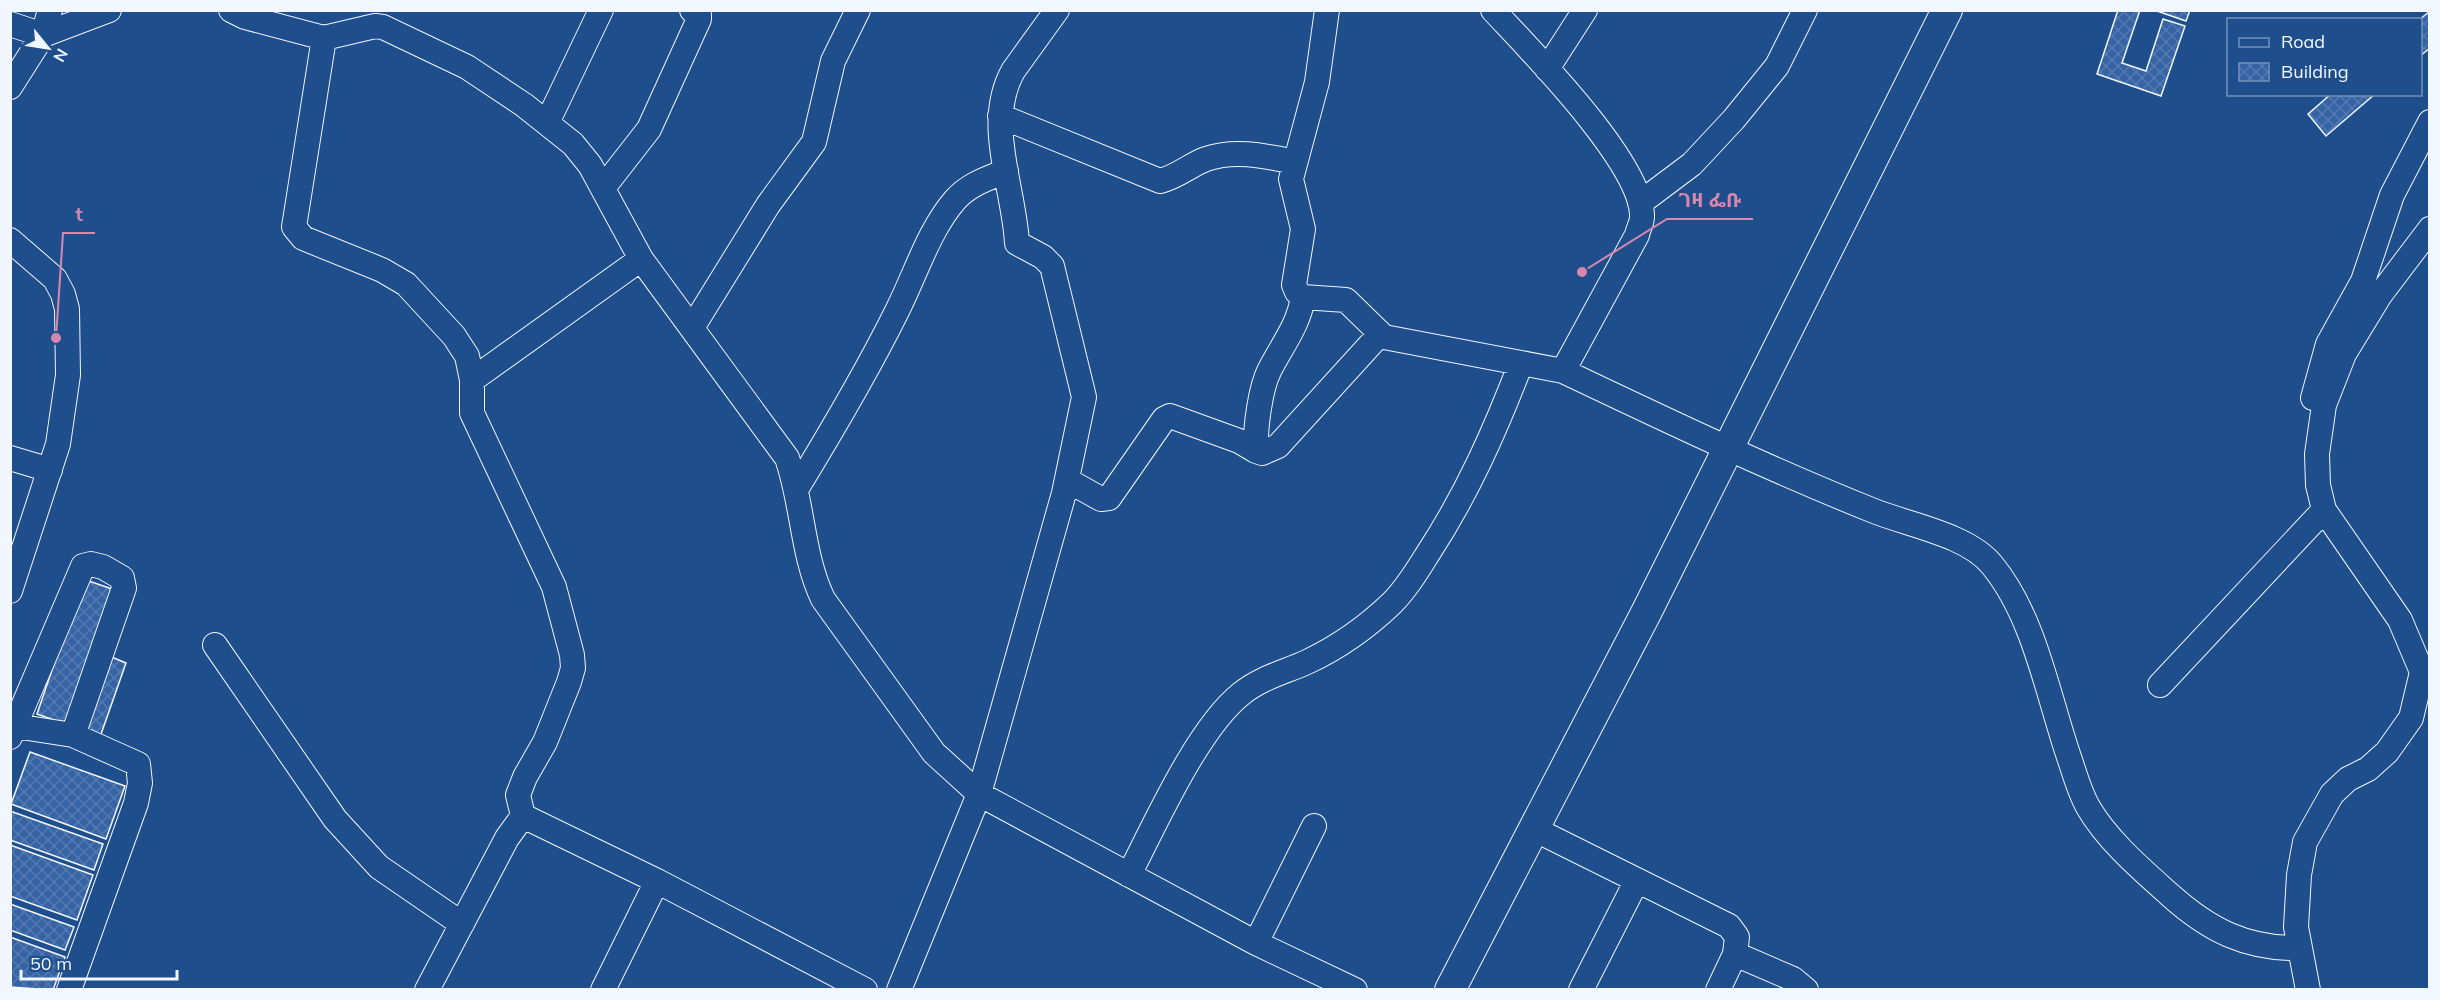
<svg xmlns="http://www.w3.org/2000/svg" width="2440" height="1000" viewBox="0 0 2440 1000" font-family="Mulish,'Noto Sans Ethiopic',sans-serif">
<defs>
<pattern id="building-cross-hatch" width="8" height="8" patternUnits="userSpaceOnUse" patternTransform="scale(1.5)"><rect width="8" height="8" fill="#3563a3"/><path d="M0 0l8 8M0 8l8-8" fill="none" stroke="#537ab1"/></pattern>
</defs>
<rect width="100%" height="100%" fill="#1f4e8c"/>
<!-- building -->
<path fill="url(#building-cross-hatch)" stroke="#f2f6ff" stroke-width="1.5" d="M2118 10H2140L2122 63 2146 71 2163 19 2185 26 2161 96 2097 74Z
M2154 10H2190L2186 21Z
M2430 11V48L2420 56 2419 20Z
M2331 94H2375L2326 136 2308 114Z
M83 579 115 590 68 725 37 714Z
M109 656 126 663 100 737 82 731Z
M30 752 125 786 106 839 11 804Z
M10 811 103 844 94 870 10 840Z
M10 845 93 875 77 920 10 896Z
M10 904 74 927 65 950 10 930Z
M10 937 65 957 53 990 10 987Z"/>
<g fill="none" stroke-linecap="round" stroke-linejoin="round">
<defs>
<path id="minor" d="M231 10 245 17 324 38 375 26 383 27 467 67 524 105 573 144 590 165 641 259 787 458C803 504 802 555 823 599L934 753 979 794 1256 943 1355 990
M1327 10 1317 82 1291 179 1303 229 1294 285 1297 292 1303 297 1346 300 1384 337 1563 371
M1493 10C1531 51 1643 164 1642 217 1642 223 1638 229 1637 235L1563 371C1666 420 1769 469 1874 511 1909 525 1968 535 1992 565 2035 617 2048 697 2070 760 2075 775 2080 793 2088 807 2107 840 2141 869 2170 895 2209 930 2246 949 2300 948
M10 24 43 35 109 10
M324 38 294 227 303 238 382 270 406 284 454 336 467 356 472 380V413L554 587 572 655 573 668 569 682 545 742 525 777 518 795 523 816
M1547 69 1585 10
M10 87 43 35 50 10
M1000 116 1160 181C1177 177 1190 165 1206 159 1235 149 1265 156 1295 162
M547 123 601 10
M603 188 649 129 699 19V15L692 10
M1640 203 1692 164 1734 119 1777 66 1805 10
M10 240 55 279 63 294 67 309 68 375 58 444 10 591
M1303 297C1299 324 1283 344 1270 369 1260 388 1255 429 1256 451L1262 453 1278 446 1380 334
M692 328 768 205 814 142 833 61 858 10
M472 380 641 259
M2313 398 2328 344 2363 281 2392 195 2430 122
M10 458 50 470
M1067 480 1101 499 1109 498 1164 419 1170 416 1239 441 1256 451
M797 488C833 429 868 370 898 309 916 273 929 230 955 200 969 184 987 179 1006 171
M215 645 335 819 379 867 462 924
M2160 685 2324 510
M15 726 73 735 138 764 140 783 136 803 69 990
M10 737 83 566 91 564 103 567 122 578 124 588 73 735
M1532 828 1729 926 1737 937 1735 954 1718 990
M1129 875C1155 824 1198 728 1241 694 1260 678 1285 672 1307 662 1339 647 1367 627 1392 603 1406 589 1417 571 1427 555 1467 494 1495 431 1521 363
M1256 943 1314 826
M1735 954 1793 979 1806 990
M427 990 507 838 523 816 657 881 865 990
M603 990 657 881
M899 990 979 794 1064 493 1084 397 1052 266 1043 257 1017 243C1014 187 984 123 1013 71L1057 10
M1581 990 1636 882
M2308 990 2296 927 2299 875 2305 842 2332 794 2348 779 2368 769 2387 752 2411 718 2422 672 2400 620 2324 510 2318 485 2317 454 2324 405 2344 354 2380 295 2430 229"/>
<path id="major" d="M1450 990 1647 611 1947 10"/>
</defs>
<!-- minor casing -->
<use href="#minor" stroke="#f2f6ff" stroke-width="26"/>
<!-- major casing -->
<use href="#major" stroke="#f2f6ff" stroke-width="32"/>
<!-- minor -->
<use href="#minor" stroke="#1f4e8c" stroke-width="24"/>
<!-- major -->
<use href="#major" stroke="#1f4e8c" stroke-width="30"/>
</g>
<!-- callouts -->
<path fill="none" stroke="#da87ad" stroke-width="2" d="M1582 272L1667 219H1753M56 338L63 233H95"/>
<g fill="#da87ad" stroke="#1f4e8c" stroke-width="2">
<circle cx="1582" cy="272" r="6"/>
<circle cx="56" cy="338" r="6"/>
</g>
<g font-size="20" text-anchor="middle" font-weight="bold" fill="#da87ad" stroke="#1f4e8c" stroke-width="4.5" stroke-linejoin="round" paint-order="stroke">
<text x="1710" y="207">ገዛ ፌቡ</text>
<text x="79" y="221">t</text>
</g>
<!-- border -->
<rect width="2440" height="1000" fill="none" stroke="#f2f6ff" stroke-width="24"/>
<!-- legend -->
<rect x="2227" y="18" width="195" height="78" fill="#1f4e8c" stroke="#7391ba" stroke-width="1.5"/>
<rect x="2239" y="38" width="30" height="9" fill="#1f4e8c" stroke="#7391ba" stroke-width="1.5"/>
<text x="2281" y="48" font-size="18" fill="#f2f6ff">Road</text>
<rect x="2239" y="63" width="30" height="18" fill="url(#building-cross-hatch)" stroke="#7391ba" stroke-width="1.5"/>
<text x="2281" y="78" font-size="18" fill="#f2f6ff">Building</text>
<!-- north arrow -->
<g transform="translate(48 48) rotate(120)" stroke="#1f4e8c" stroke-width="4.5" paint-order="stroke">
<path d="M0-4.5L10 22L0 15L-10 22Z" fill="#f2f6ff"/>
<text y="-9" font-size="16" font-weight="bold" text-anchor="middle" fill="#f2f6ff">N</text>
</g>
<!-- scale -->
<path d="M21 970v9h156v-9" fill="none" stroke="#f2f6ff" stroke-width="3"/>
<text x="30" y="970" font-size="18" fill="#f2f6ff" stroke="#1f4e8c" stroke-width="4.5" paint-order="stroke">50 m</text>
</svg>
